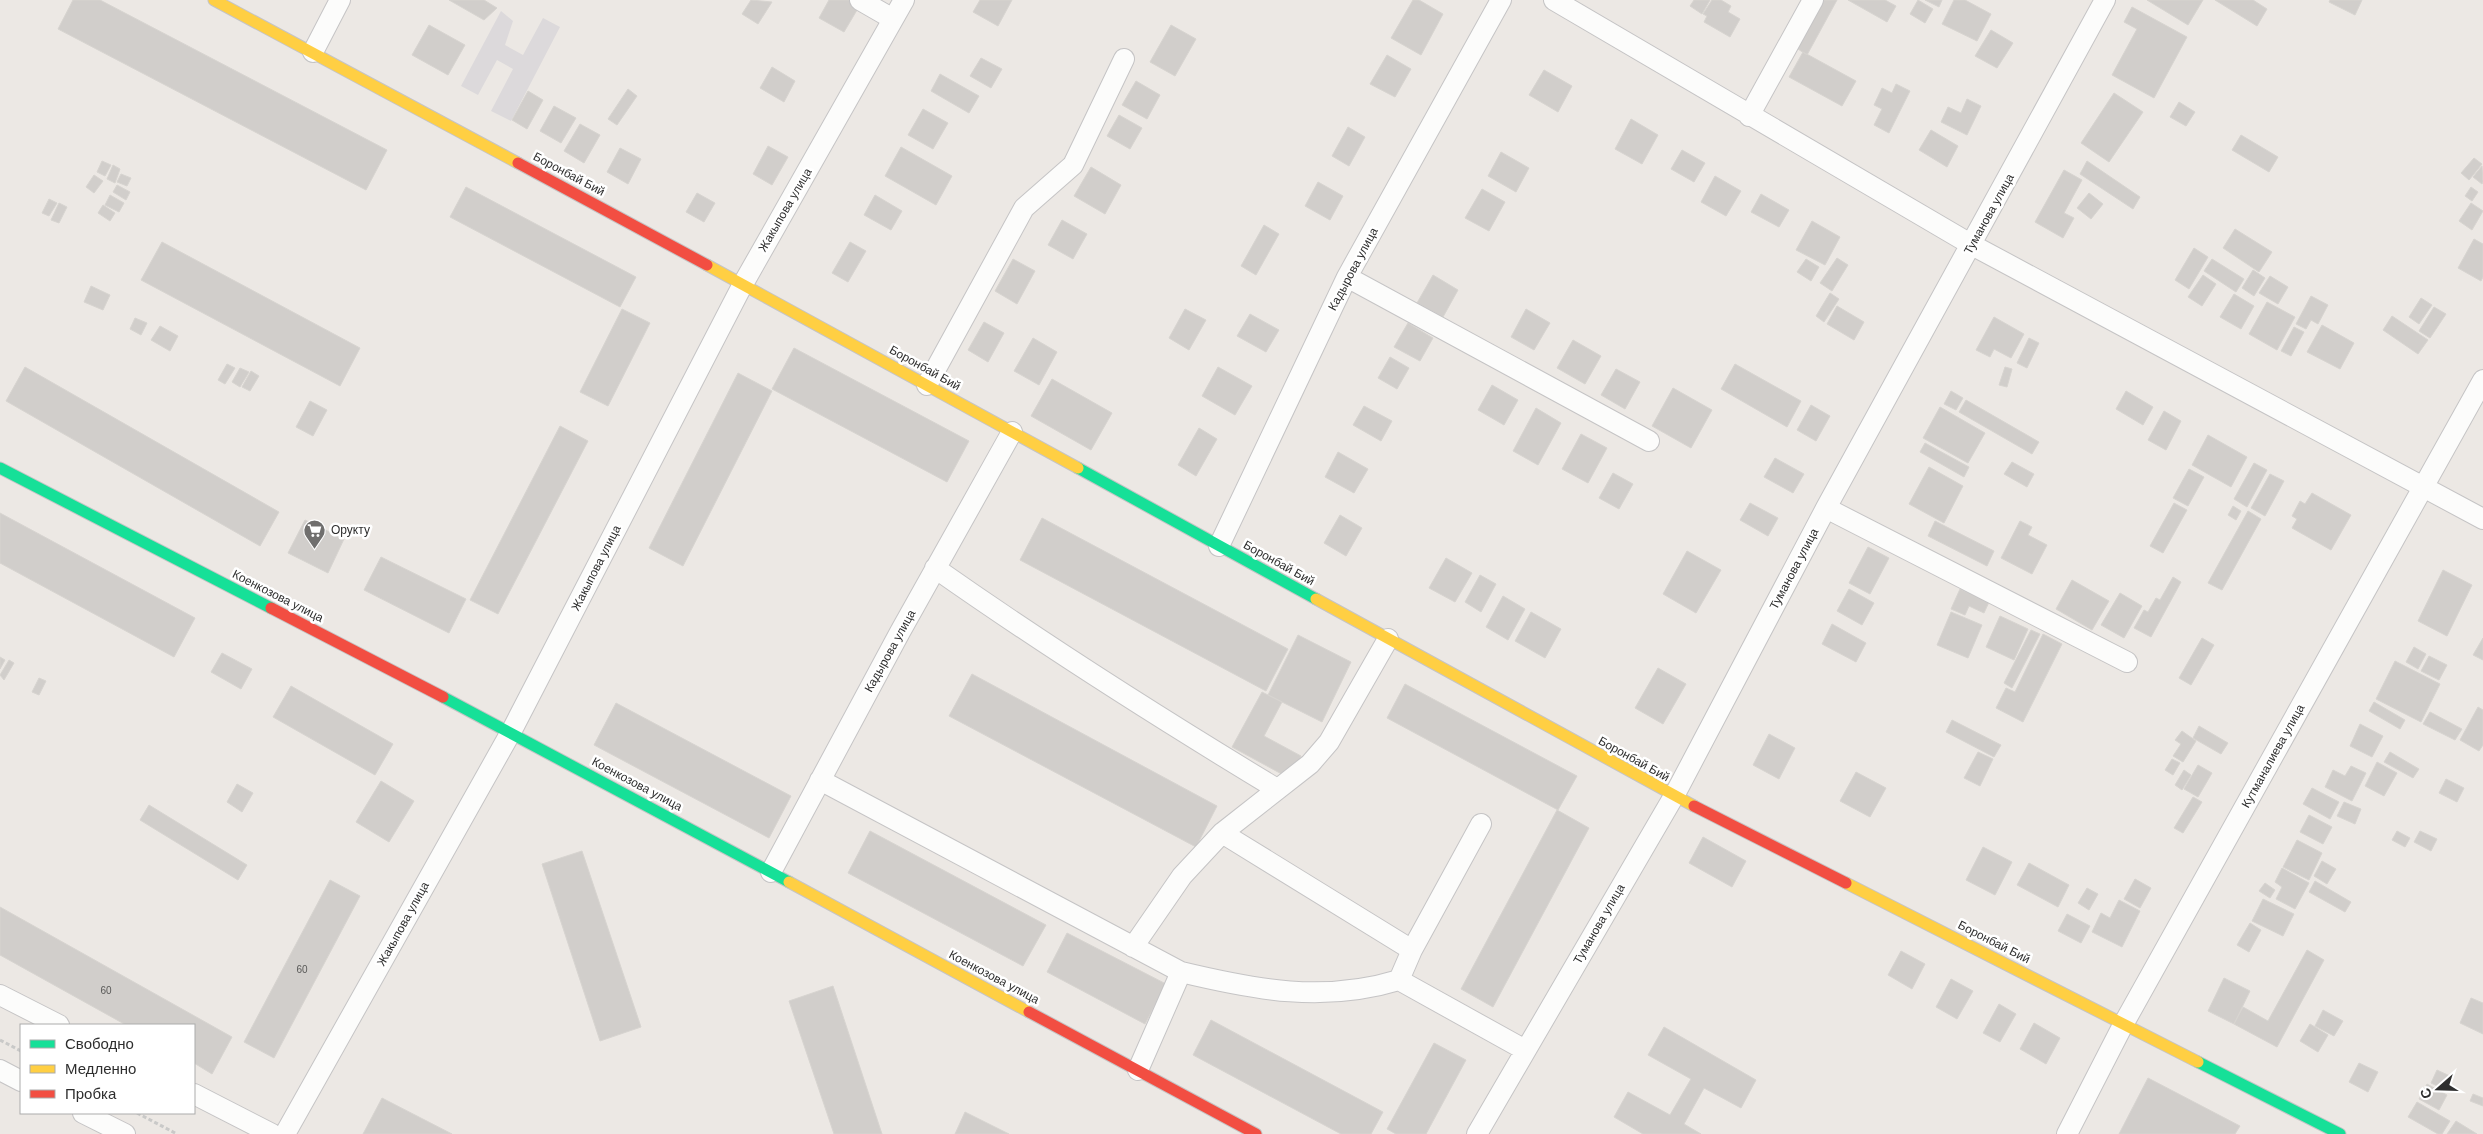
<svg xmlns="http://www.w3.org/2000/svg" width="2483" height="1134" viewBox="0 0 2483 1134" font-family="Arial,sans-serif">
<rect width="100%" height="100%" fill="#ece8e4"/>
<!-- industrial -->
<path fill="#dcd9db" d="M501 11 513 21 505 45 523 55 543 18 560 27 511 121 491 111 513 69 497 60 478 95 461 86Z"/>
<!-- building -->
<path fill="#d1cecb" stroke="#d7d4d0" d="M73 0H100L387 150 366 190 58 29Z
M449 0H484L497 8 484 20Z
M751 0 772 2 758 24 742 14Z
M829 0H852L860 5 844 32 819 18Z
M980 0H1012L998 26 973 12Z
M1413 0H1419L1443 14 1421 55 1391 38Z
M1694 0H1710L1702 14 1690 6Z
M1712 0H1721L1731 6 1728 12 1740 19 1730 37 1704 22 1707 16 1703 14Z
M1820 0H1837L1807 55 1795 47Z
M1848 0H1885L1896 6 1887 22Z
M1918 0 1933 9 1925 23 1910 14Z
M1925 0H1942L1939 7Z
M1954 0H1965L1991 14 1977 41 1942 24Z
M2147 0H2203L2188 25Z
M2215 0H2253L2267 9 2257 26Z
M2330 0H2362L2355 15 2329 2Z
M2132 7 2187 37 2154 98 2112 75 2137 29 2124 22Z
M429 25 465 45 448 75 412 55Z
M1171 25 1196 39 1175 76 1150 62Z
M1991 30 2013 43 1997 68 1975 56Z
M1803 52 1856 81 1842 106 1789 77Z
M1387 55 1411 69 1395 97 1370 84Z
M981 58 1002 69 991 88 970 76Z
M772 67 795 81 784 102 760 88Z
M1544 70 1572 86 1558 112 1529 95Z
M940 74 979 96 969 113 931 91Z
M1136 81 1160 95 1147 119 1122 105Z
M1896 84 1910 91 1889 133 1874 125 1882 109 1874 105 1882 88 1892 93Z
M628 89 637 96 617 125 608 119Z
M528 91 543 100 527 129 512 120Z
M2114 93 2143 112 2109 162 2081 143Z
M1967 99 1981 106 1967 135 1941 122 1948 107 1961 113Z
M2179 102 2195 112 2186 126 2170 117Z
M554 106 576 118 561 143 540 131Z
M923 109 948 123 933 149 908 135Z
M1119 115 1142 128 1130 149 1107 136Z
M1631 119 1658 135 1642 164 1615 149Z
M580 124 600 135 584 163 564 151Z
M1348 127 1365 137 1349 166 1332 156Z
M1931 130 1958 146 1947 167 1919 150Z
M2241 135 2278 157 2269 172 2232 150Z
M768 146 788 157 772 185 753 174Z
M901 147 952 176 936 205 885 176Z
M620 148 641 159 628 184 607 172Z
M1682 150 1705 163 1694 182 1671 169Z
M1501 152 1529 168 1516 192 1488 176Z
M2474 158 2482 164 2469 180 2461 173Z
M102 161 111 165 105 176 97 172Z
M2087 161 2140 197 2133 209 2080 174Z
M113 165 120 169 115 183 107 179Z
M2482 166 2483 182 2482 184 2473 177Z
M1091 167 1121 185 1105 214 1074 196Z
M2064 170 2082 180 2064 213 2074 218 2063 238 2035 222Z
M121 174 131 178 127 186 117 182Z
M94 175 103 181 94 193 86 187Z
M1715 176 1741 191 1726 216 1701 202Z
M1318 182 1343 196 1330 220 1305 206Z
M117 185 130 192 126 200 113 192Z
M466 187 636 277 620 307 450 217Z
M2471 187 2478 192 2472 201 2465 196Z
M1482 189 1505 202 1489 231 1465 218Z
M697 193 715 203 704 222 686 212Z
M2089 193 2103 204 2091 219 2077 208Z
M1761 194 1789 210 1779 227 1751 212Z
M110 195 124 203 119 212 105 205Z
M875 195 902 211 891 230 864 215Z
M49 199 57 203 49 216 42 213Z
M59 203 67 207 59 223 51 220Z
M2471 203 2483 211 2472 230 2459 221Z
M103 205 115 213 110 221 98 213Z
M1062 220 1087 234 1073 259 1048 245Z
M1812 221 1840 237 1825 265 1796 250Z
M1264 225 1279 234 1256 275 1241 266Z
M2235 229 2272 252 2259 272 2223 248Z
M2474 239 2483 244V277L2481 281 2458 268Z
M162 242 360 348 340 386 141 280Z
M850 242 866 251 848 282 832 273Z
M2194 248 2208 257 2189 289 2175 280Z
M1837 258 1848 265 1832 291 1820 283Z
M1013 259 1035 271 1017 304 995 291Z
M1806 259 1819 267 1811 281 1797 272Z
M2212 259 2244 279 2236 292 2204 271Z
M2253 270 2265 278 2254 296 2242 288Z
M1433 275 1458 290 1443 317 1417 303Z
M2203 275 2216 284 2202 306 2188 297Z
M2270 276 2288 287 2278 304 2259 293Z
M91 286 110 295 103 310 84 302Z
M1830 293 1839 299 1824 322 1816 316Z
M2234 294 2254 306 2241 329 2220 317Z
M2311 296 2328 305 2318 324 2311 320 2306 329 2296 324Z
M2421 298 2432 305 2419 324 2409 317Z
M2267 302 2295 317 2277 350 2249 334Z
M1837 306 1864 322 1854 340 1827 324Z
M2434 307 2446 314 2430 338 2419 331Z
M622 309 650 323 608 406 580 392Z
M1185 309 1206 320 1189 350 1169 338Z
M1526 309 1550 323 1534 350 1511 337Z
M1250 314 1279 330 1266 352 1237 336Z
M2392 316 2428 340 2418 354 2383 330Z
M1994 317 2024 334 2011 358 1994 349 1990 357 1976 350Z
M135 318 147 323 141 335 130 329Z
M984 322 1004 333 988 362 968 350Z
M1408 323 1433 338 1420 361 1394 347Z
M2322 325 2354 343 2340 369 2307 352Z
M160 326 178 336 170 351 151 340Z
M2294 327 2304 332 2291 356 2281 351Z
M1033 338 1057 352 1039 385 1014 371Z
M2029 338 2039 343 2027 368 2017 363Z
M1573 340 1601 356 1585 384 1557 368Z
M794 348 969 441 947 482 772 389Z
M1390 357 1409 368 1397 389 1378 378Z
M227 364 235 368 225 384 218 380Z
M1735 364 1801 401 1787 427 1721 389Z
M25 367 279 512 260 546 6 401Z
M1218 367 1252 386 1235 415 1202 396Z
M2005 367 2012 369 2007 387 1999 385Z
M240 368 249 372 240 387 232 382Z
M1616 369 1640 382 1625 409 1601 395Z
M251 371 259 376 250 391 242 387Z
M738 373 772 391 683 566 649 548Z
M1052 379 1112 413 1091 450 1031 416Z
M1492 385 1518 400 1504 425 1478 410Z
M1673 388 1712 410 1691 448 1652 426Z
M1951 391 1963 398 1956 410 1944 404Z
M2126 391 2153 407 2143 425 2116 409Z
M1966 400 2039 442 2032 454 1959 412Z
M310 401 327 410 313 436 296 427Z
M1811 405 1830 416 1816 441 1797 430Z
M1364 406 1392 421 1381 441 1353 425Z
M1940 407 1985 433 1968 463 1923 438Z
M1536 408 1561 423 1538 465 1513 451Z
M2164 411 2181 421 2166 450 2148 440Z
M560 426 588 441 498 614 470 600Z
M1199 428 1217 439 1196 476 1178 465Z
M1581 434 1607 448 1588 483 1562 469Z
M2208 435 2247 457 2231 487 2192 465Z
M1925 443 1969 467 1964 477 1920 452Z
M1338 452 1368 469 1354 493 1325 477Z
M1775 458 1804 474 1793 493 1764 477Z
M2012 462 2034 474 2027 487 2004 474Z
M2254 463 2267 470 2247 507 2234 499Z
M1929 467 1963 486 1944 523 1909 504Z
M2189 469 2204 477 2188 506 2173 498Z
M1613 473 1633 484 1619 509 1599 498Z
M2270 474 2284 481 2265 516 2251 508Z
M2312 493 2351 515 2331 550 2292 528 2297 519 2292 516 2300 501 2305 504Z
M1750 503 1778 518 1768 536 1740 520Z
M2174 503 2187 510 2163 553 2150 546Z
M2233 506 2241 511 2236 520 2228 515Z
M2248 511 2261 519 2222 590 2208 583Z
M0 513 195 618 174 657 0 563Z
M1340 515 1362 528 1346 556 1324 543Z
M1042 518 1288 649 1266 691 1020 560Z
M305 520 344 539 328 573 288 553Z
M1935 521 1994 551 1987 566 1928 536Z
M2020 521 2032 527 2028 535 2047 545 2032 574 2001 558Z
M1868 547 1889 558 1870 594 1849 583Z
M1687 551 1721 570 1696 613 1663 594Z
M381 557 466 599 449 633 364 590Z
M1446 558 1472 573 1455 602 1429 588Z
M2443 570 2472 585 2447 636 2418 621Z
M1480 575 1496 584 1481 612 1465 602Z
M2173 577 2181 582 2151 637 2134 628 2144 610 2148 612 2156 598 2160 600Z
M2072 580 2109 601 2092 630 2056 609Z
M1849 589 1874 603 1862 625 1837 611Z
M1960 589 1989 602 1984 613 1969 606 1965 615 1951 609Z
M2120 593 2142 606 2124 638 2101 625Z
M1503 596 1525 609 1508 640 1486 627Z
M1531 612 1561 629 1545 658 1515 641Z
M1951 612 1982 625 1968 658 1937 645Z
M2000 616 2028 629 2014 660 1986 647Z
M1832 624 1866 643 1856 662 1822 644Z
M2031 630 2040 634 2012 688 2004 683Z
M2043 634 2062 644 2023 722 1996 708 2006 688 2015 692Z
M1298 635 1351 662 1322 722 1268 695Z
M2202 638 2214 645 2191 685 2179 678Z
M2483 638V660L2473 655Z
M2414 647 2426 654 2418 669 2406 662Z
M222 653 252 669 241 689 211 672Z
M2429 656 2447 665 2439 680 2421 671Z
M0 657 5 660 0 669Z
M9 660 14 663 4 680 0 675Z
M2395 661 2440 684 2421 722 2376 699Z
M1658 668 1686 684 1663 724 1635 708Z
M972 674 1217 806 1196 847 949 716Z
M39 678 46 681 39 695 32 692Z
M1405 684 1577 776 1558 810 1387 718Z
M291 686 393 744 375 775 273 717Z
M1262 692 1282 702 1264 736 1301 756 1289 778 1232 747Z
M2374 702 2405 720 2400 729 2369 711Z
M616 703 791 796 769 838 594 745Z
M2478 707 2483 710V745L2479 751 2460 740Z
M2430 712 2462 729 2455 740 2423 724Z
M1952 720 2001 745 1994 757 1946 732Z
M2360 724 2383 736 2372 757 2350 746Z
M2199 726 2228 743 2221 754 2193 738Z
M2182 731 2196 741 2183 762 2173 756 2181 744 2175 740Z
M1769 734 1795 748 1779 779 1753 765Z
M1978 752 1993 759 1980 786 1964 778Z
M2390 752 2419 769 2413 778 2384 762Z
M2172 759 2180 763 2173 775 2165 770Z
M2377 762 2397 773 2384 796 2365 786Z
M2198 765 2212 773 2198 797 2184 789Z
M2351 766 2366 773 2352 801 2325 787 2333 770 2345 776Z
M2184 770 2191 775 2182 790 2175 785Z
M1856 772 1886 788 1870 817 1840 801Z
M2446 779 2464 788 2457 802 2439 793Z
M381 781 414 801 389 842 356 822Z
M237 784 253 793 242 812 227 802Z
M2312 788 2339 802 2330 819 2303 804Z
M2193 797 2202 802 2183 833 2174 828Z
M2344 802 2361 809 2355 824 2337 816Z
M149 805 247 865 238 880 140 820Z
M1557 810 1589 828 1493 1007 1461 989Z
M2309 815 2332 827 2323 844 2300 832Z
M870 831 1046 925 1023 966 848 873Z
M2397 831 2410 838 2405 847 2392 840Z
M2420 831 2437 839 2431 851 2414 842Z
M1703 837 1746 861 1732 887 1689 863Z
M2297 840 2322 853 2309 880 2283 867Z
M1983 847 2012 862 1995 895 1966 880Z
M582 851 641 1027 600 1041 542 864Z
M2322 861 2336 869 2327 884 2314 876Z
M2029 863 2069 885 2058 907 2017 885Z
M2282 868 2309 883 2295 909 2276 899 2282 887 2275 882Z
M2135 879 2151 888 2140 908 2124 899Z
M330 880 360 896 274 1058 244 1042Z
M2315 881 2351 902 2345 912 2309 892Z
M2265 883 2275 890 2270 898 2259 891Z
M2087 888 2098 894 2089 910 2078 903Z
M2263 899 2294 914 2283 936 2252 921Z
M2119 900 2140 911 2122 947 2092 932 2101 913 2110 918Z
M0 907 232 1037 212 1074 194 1063V1025H126L0 955Z
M2067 914 2090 926 2081 943 2058 931Z
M2250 923 2261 930 2249 952 2237 945Z
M1067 933 1166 984 1145 1024 1047 972Z
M2307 950 2324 960 2277 1047 2234 1024 2243 1007 2268 1021Z
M1901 951 1925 964 1912 989 1888 975Z
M2224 978 2250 991 2234 1024 2208 1011Z
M1951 979 1973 991 1957 1019 1936 1007Z
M833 986 882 1134H834L789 1001Z
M2471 998 2483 1003V1034L2460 1023Z
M1999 1004 2016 1014 2000 1042 1983 1033Z
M2323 1010 2343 1021 2334 1036 2315 1026Z
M1211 1020 1383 1112 1371 1134H1341L1193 1055Z
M2034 1023 2060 1038 2046 1064 2020 1049Z
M2310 1024 2328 1035 2318 1052 2300 1041Z
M1664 1027 1756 1080 1741 1108 1704 1088 1684 1124 1701 1134H1643L1614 1117 1628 1092 1670 1115 1691 1079 1648 1055Z
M1434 1043 1466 1060 1426 1134H1396L1387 1129Z
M2359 1063 2378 1072 2368 1092 2349 1082Z
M2437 1070 2452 1077 2446 1090 2431 1083Z
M2148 1078 2240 1126 2235 1134H2119Z
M2427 1084 2447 1095 2439 1110 2419 1099Z
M2473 1094 2483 1098V1106L2470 1101Z
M382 1098 452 1134H363Z
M2417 1102 2450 1121 2442 1134H2438L2408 1117Z
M965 1112 1009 1134H955Z
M2456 1121 2477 1134H2447Z"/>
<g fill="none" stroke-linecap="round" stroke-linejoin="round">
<defs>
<path id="street" d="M860 0 893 19
M1554 0 1972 245 2483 519
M313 52 340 0
M1749 116 1813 0
M1347 277 1649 441
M927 385 1024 208 1073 165 1124 59
M1826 508 2127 662
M1219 546 1347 277 1501 0
M935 568C1046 646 1161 719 1277 789
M820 780 1181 972C1256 990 1324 1003 1399 980
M1481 824 1412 950 1399 980 1525 1050
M1222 833 1412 950
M771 872 900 632 1012 432
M1133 947 1182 876 1222 833 1310 764 1329 742 1388 639
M0 995 59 1025
M0 1070 21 1081
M1138 1070 1181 972
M194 1094 272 1134
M83 1113 125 1134
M285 1134 511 732 743 284 904 0
M1477 1134 1674 796 1826 508 2105 0
M2067 1134 2124 1023 2483 380"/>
<path id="fast" d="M0 468 271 608
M1078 468 1316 599
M443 697 789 882
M2198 1062 2340 1134"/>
<path id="slow" d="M214 0 518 163
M707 265 1078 468
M1316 599 1694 806
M789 882 1029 1012
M1846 883 2198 1062"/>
<path id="jam" d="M518 163 707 265
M271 608 443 697
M1694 806 1846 883
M1029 1012 1256 1134"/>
</defs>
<!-- street casing -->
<use href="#street" stroke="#c5c4c5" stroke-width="22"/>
<!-- fast casing -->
<use href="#fast" stroke="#c5c4c5" stroke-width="13"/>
<!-- slow casing -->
<use href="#slow" stroke="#c5c4c5" stroke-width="13"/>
<!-- jam casing -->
<use href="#jam" stroke="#c5c4c5" stroke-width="13"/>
<!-- path -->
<path stroke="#c9c9c8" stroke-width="3" stroke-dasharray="4 2.5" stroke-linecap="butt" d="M0 1040 21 1051
M137 1113 177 1134"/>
<!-- street -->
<use href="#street" stroke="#fcfcfb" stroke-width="20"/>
<!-- fast -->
<use href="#fast" stroke="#16e098" stroke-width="11"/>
<!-- slow -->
<use href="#slow" stroke="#ffcf43" stroke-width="11"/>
<!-- jam -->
<use href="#jam" stroke="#f24e42" stroke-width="11"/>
</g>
<!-- icons -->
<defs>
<symbol id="supermarket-pin" viewBox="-11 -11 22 30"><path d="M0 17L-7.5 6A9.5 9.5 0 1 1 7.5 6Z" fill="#706f6e" stroke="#fff"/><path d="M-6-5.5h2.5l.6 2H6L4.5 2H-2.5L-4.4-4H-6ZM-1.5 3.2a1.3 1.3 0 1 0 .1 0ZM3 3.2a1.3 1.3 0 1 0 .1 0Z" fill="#fff"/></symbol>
</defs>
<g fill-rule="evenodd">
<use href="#supermarket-pin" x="302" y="518" width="25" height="34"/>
</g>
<g text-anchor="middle" stroke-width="5" stroke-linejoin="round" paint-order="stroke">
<!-- number labels -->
<g font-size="10" fill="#585857">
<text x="302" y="973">60</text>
<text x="106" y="994">60</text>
</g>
<!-- street labels -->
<g font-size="12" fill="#2e2e2e" stroke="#fff">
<text transform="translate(569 174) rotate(28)" y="4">Боронбай Бий</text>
<text transform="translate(785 210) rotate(-60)" y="4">Жакыпова улица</text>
<text transform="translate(1989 214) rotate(-61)" y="4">Туманова улица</text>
<text transform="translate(1353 269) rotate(-62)" y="4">Кадырова улица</text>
<text transform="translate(925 368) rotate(29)" y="4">Боронбай Бий</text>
<text transform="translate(1279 563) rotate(29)" y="4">Боронбай Бий</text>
<text transform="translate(596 568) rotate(-63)" y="4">Жакыпова улица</text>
<text transform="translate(1794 569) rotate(-62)" y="4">Туманова улица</text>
<text transform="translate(278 596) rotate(27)" y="4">Коенкозова улица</text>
<text transform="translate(890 651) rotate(-61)" y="4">Кадырова улица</text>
<text transform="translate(2273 756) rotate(-61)" y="4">Кутманалиева улица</text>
<text transform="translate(1634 759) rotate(29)" y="4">Боронбай Бий</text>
<text transform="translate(637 784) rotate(28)" y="4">Коенкозова улица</text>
<text transform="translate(403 924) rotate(-61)" y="4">Жакыпова улица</text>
<text transform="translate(1599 924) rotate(-60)" y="4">Туманова улица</text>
<text transform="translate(1994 942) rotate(27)" y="4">Боронбай Бий</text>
<text transform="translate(994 977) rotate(28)" y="4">Коенкозова улица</text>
</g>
<!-- poi labels -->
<g font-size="12" fill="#2e2e2e" stroke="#fff" text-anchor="start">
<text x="331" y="534">Орукту</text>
</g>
</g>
<!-- legend -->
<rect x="20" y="1024" width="175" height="90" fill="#ffffff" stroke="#ababab"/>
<rect x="30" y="1040" width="25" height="8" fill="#16e098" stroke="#ababab"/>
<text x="65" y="1049" font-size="15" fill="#2e2e2e">Свободно</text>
<rect x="30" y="1065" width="25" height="8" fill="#ffcf43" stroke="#ababab"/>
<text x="65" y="1074" font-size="15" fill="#2e2e2e">Медленно</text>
<rect x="30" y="1090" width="25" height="8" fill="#f24e42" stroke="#ababab"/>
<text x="65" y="1099" font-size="15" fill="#2e2e2e">Пробка</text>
<!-- north arrow -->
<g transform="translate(2438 1089) rotate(250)" stroke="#ffffff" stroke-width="4" paint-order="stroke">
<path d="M0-4L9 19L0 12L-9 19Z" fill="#2e2e2e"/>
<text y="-8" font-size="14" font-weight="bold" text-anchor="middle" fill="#2e2e2e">С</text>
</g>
</svg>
